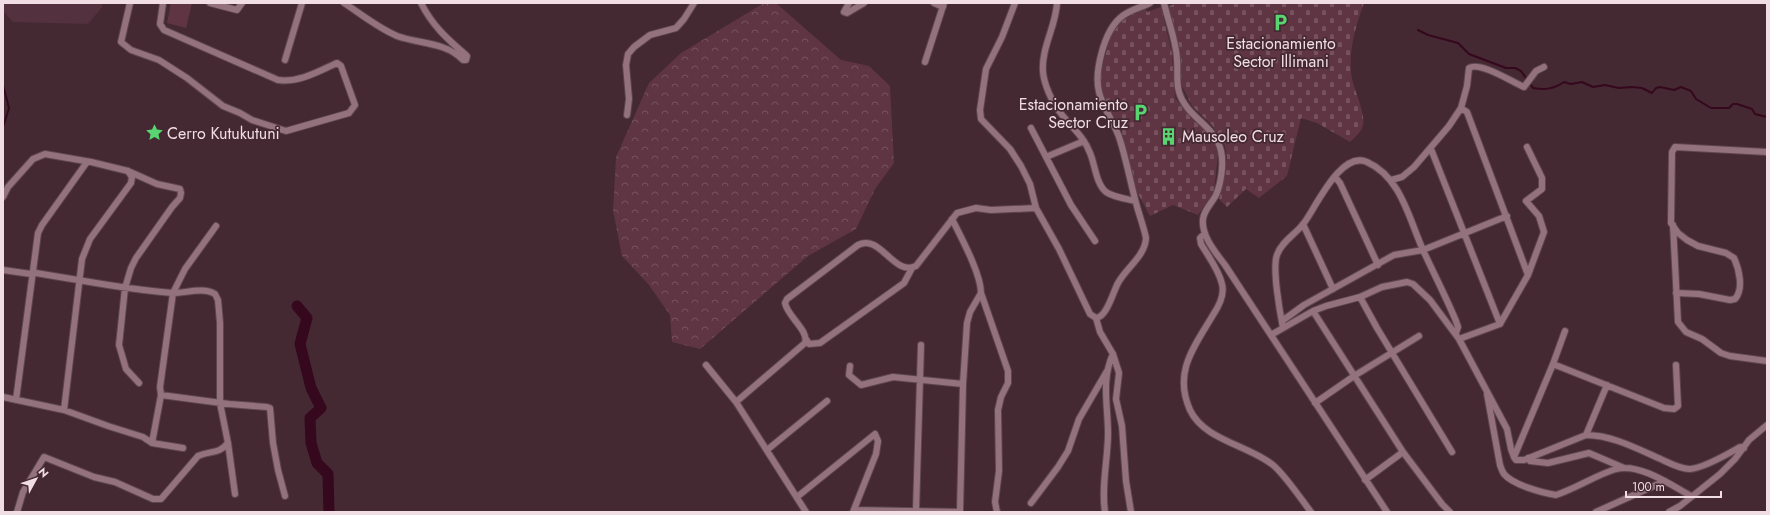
<svg xmlns="http://www.w3.org/2000/svg" width="1770" height="515" viewBox="0 0 1770 515" font-family="Jost,sans-serif">
<defs>
<pattern id="forest-crowns" width="20" height="18" patternUnits="userSpaceOnUse"><rect width="20" height="18" fill="#5f3544"/><path d="M2 6a3 3 0 1 1 6 0M12 15a3 3 0 1 1 6 0" fill="none" stroke="#76525f"/></pattern>
<pattern id="cemetery-stones" width="16" height="16" patternUnits="userSpaceOnUse"><rect width="16" height="16" fill="#5f3544"/><path d="M2 7V4a2 2 0 0 1 4 0v3zM10 15v-3a2 2 0 0 1 4 0v3z" fill="#76525f"/></pattern>
</defs>
<rect width="100%" height="100%" fill="#442832"/>
<!-- built -->
<path fill="#54313e" d="M3 3H100L103 6 88 24 13 22 3 11Z"/>
<!-- forest -->
<path fill="url(#forest-crowns)" d="M764 3H776L841 60 869 66 890 86 894 163 875 189 856 229 808 256 700 349 672 342 670 315 649 285 622 256 613 210 616 157 649 83 681 53Z"/>
<!-- cemetery -->
<path fill="url(#cemetery-stones)" d="M1177 3H1364C1356 25 1349 48 1351 72 1352 88 1368 115 1362 128 1360 133 1354 138 1350 142L1317 123 1301 118 1287 176 1259 198 1246 189 1227 207 1219 199 1227 158 1225 146 1212 125 1192 106 1182 86 1180 57 1169 11V6Z
M1145 7 1147 12 1161 7 1172 53 1175 98 1185 110 1203 127 1213 140 1218 154 1214 192 1198 215 1173 205 1150 216 1137 192 1121 129 1105 102 1101 84V70L1111 36 1120 20Z"/>
<!-- park -->
<path fill="#5f3544" d="M171 3H192L186 28 167 23Z"/>
<g fill="none" stroke-linecap="round" stroke-linejoin="round">
<!-- stream -->
<path stroke="#36081d" stroke-width="2" d="M1418 30 1428 35 1458 43 1469 54 1506 68H1515L1521 71 1533 88C1545 90 1554 89 1564 82L1571 84 1582 82 1593 87 1605 85 1619 88 1632 87 1642 88 1652 93 1656 88 1660 87 1674 90 1681 87 1691 91 1696 99 1711 108H1729L1733 104H1737L1752 109 1755 114 1767 117
M3 85 9 108 3 127"/>
<!-- river -->
<path stroke="#36081d" stroke-width="11" d="M297 306 307 318 300 344 311 388 321 408 310 418 311 443 317 463 328 474 329 512"/>
<defs>
<path id="street" d="M130 3 121 42 131 50 159 60 187 78 223 106 240 113 252 120 286 131 349 113 355 105 341 66 337 63C319 71 299 83 278 80L164 30 160 24 163 3
M210 3 237 10 242 3
M344 3C361 14 378 28 397 36 419 44 446 42 463 60H466L467 56 465 54C447 39 432 25 421 3
M849 3 844 12 847 13 864 3
M934 3 943 7
M1015 3 1002 37 986 69 980 110 981 119 1010 149 1021 166 1030 184 1036 208 1059 249 1090 314 1096 318C1107 317 1113 292 1118 283 1127 267 1145 256 1146 238 1143 224 1138 212 1135 199 1130 180 1126 159 1120 140 1115 123 1103 109 1099 92 1094 72 1104 32 1120 18 1128 10 1140 8 1150 3
M1057 3C1056 26 1041 48 1043 72 1044 84 1052 102 1059 111 1069 125 1084 136 1090 153 1095 164 1096 184 1106 192 1113 197 1127 199 1135 201
M1164 3C1168 21 1176 40 1177 59 1178 70 1176 82 1179 92 1186 117 1215 125 1221 151 1224 163 1221 184 1216 195 1212 203 1204 210 1203 219 1201 236 1216 253 1225 265L1387 512
M285 60 302 3
M925 62 944 3
M1461 108 1467 112 1528 275
M627 115 629 99 626 65 628 54 634 47 650 35 676 28 684 19 694 3
M1031 128 1071 205 1095 241
M1431 149 1500 324
M1046 157 1084 141
M1335 177 1340 183 1378 265
M1391 180 1402 177 1414 167 1449 126 1461 108 1467 86 1469 68C1480 61 1512 82 1524 87L1536 71 1544 67
M3 197 8 187 33 159 45 154 91 162 128 171 157 184 180 189 181 193 180 198 172 207 136 258 131 268 125 288 119 345 126 369 139 383
M952 219C961 237 981 274 981 293L970 312 967 323 963 384 960 512
M1303 224 1333 289
M1673 225 1678 322 1686 332 1702 339 1721 353 1730 356 1767 361
M1205 233 1200 238 1201 244C1208 256 1219 270 1222 284 1225 295 1219 306 1213 315 1194 347 1173 372 1190 410 1204 440 1248 445 1273 465 1285 475 1301 499 1311 512
M3 270 31 274 36 273C81 280 127 290 173 293 186 293 203 287 215 294L218 300 220 323V403L228 443 235 494
M981 293 1008 371V383L1001 397 998 410 999 471 995 502 997 512
M1676 293 1699 294 1730 300 1735 299C1744 289 1739 269 1734 258L1726 253 1698 246 1687 240 1678 233 1671 223 1672 152 1675 147 1767 152
M1360 297 1377 328 1452 452
M1313 311 1403 452 1442 504 1450 512
M1096 318 1100 332 1113 354 1119 373 1116 399 1122 426 1126 481 1131 512
M1282 321 1304 305 1394 255 1423 250 1507 216
M1283 328C1280 313 1272 268 1277 255 1281 242 1296 234 1304 223 1316 207 1341 150 1367 162 1401 177 1409 219 1423 250 1434 274 1446 297 1456 321L1458 327 1456 333
M1271 335 1313 311 1326 306 1360 297 1382 287 1407 282 1413 284 1430 300 1459 339 1507 429 1511 449 1514 457 1516 460H1524L1586 435C1610 435 1634 447 1656 457 1666 461 1678 469 1690 469 1704 468 1728 454 1740 447L1744 448
M806 339 809 344 820 343 904 283 912 268
M1459 339 1500 324 1528 275 1544 232 1539 216 1526 201 1542 189V178L1527 147
M1553 364 1664 408 1674 409 1678 406 1676 365
M706 365 736 402 806 512
M850 366 849 375 861 385 893 377 963 384
M1487 394 1500 465C1501 468 1502 471 1504 474 1513 485 1543 493 1556 495 1577 488 1596 475 1616 469 1640 463 1671 485 1691 496
M161 395 229 404 267 407 270 408 273 443 278 470 285 496
M3 397 64 410 108 426 143 437 152 443 183 448
M16 400 38 233 42 225 87 162
M736 402 805 343C809 330 787 316 785 303L787 299 858 245C880 233 894 277 916 266L957 213 976 208 991 210 1036 208
M1315 403 1354 376 1419 336
M64 410 82 259 90 239 131 183 132 177 128 171
M1586 435 1607 385
M152 443 161 395 160 387 173 293 185 269 216 226
M767 450 827 401
M1514 457 1553 364 1565 331
M1528 458 1530 461 1548 463 1589 453 1624 468
M1365 480 1403 452
M797 497 875 434 878 441 876 454 853 512
M1031 503 1058 467 1068 451 1079 419 1107 371
M854 510 960 512
M916 511 921 345
M17 512 23 492 44 457 94 477 115 482 153 499H161L198 456C211 450 218 455 228 443
M1105 512C1101 486 1108 459 1108 433 1108 407 1101 379 1113 354
M1596 512 1665 481
M1669 512 1680 506 1720 474 1735 459 1749 440 1767 425"/>
</defs>
<!-- street casing -->
<use href="#street" stroke="#5d464e" stroke-width="8"/>
<!-- street -->
<use href="#street" stroke="#94727d" stroke-width="6"/>
</g>
<!-- icons -->
<defs>
<symbol id="parking-bare" viewBox="-9 -9 18 18"><path d="M-3.5-5.5H1a3.5 3.5 0 0 1 0 7H-1V5.5H-3.5ZM-1-3.4V-.6H.8a1.4 1.4 0 0 0 0-2.8Z" fill="#58d570" stroke="#442832" stroke-width="2.5" paint-order="stroke"/></symbol>
<symbol id="sight-bare" viewBox="-9 -9 18 18"><path d="M0-6L1.8-2.2L6-1.7L2.9 1.2L3.7 5.4L0 3.3L-3.7 5.4L-2.9 1.2L-6-1.7L-1.8-2.2Z" fill="#58d570" stroke="#442832" stroke-width="2.5" paint-order="stroke"/></symbol>
<symbol id="building-bare" viewBox="-9 -9 18 18"><path d="M-4-6H4V6H1V3H-1V6H-4ZM-2.5-4.3h1.7v1.8h-1.7ZM.8-4.3h1.7v1.8H.8ZM-2.5-1h1.7V.8h-1.7ZM.8-1h1.7V.8H.8Z" fill="#58d570" stroke="#442832" stroke-width="2.5" paint-order="stroke"/></symbol>
</defs>
<g fill-rule="evenodd">
<use href="#parking-bare" x="1268" y="10" width="25" height="25"/>
<use href="#parking-bare" x="1128" y="100" width="25" height="25"/>
<use href="#sight-bare" x="142" y="120" width="25" height="25"/>
<use href="#building-bare" x="1156" y="124" width="25" height="25"/>
</g>
<g text-anchor="middle" stroke-width="3.5" stroke-linejoin="round" paint-order="stroke">
<!-- poi labels -->
<g font-size="16" fill="#f1dee4" stroke="#442832" text-anchor="start">
<text x="1281" y="49" text-anchor="middle">Estacionamiento<tspan x="1281" dy="18">Sector Illimani</tspan></text>
<text x="1128" y="110" text-anchor="end">Estacionamiento<tspan x="1128" dy="18">Sector Cruz</tspan></text>
<text x="167" y="139">Cerro Kutukutuni</text>
<text x="1182" y="142">Mausoleo Cruz</text>
</g>
</g>
<!-- border -->
<rect width="1770" height="515" fill="none" stroke="#f1dee4" stroke-width="8"/>
<!-- north arrow -->
<g transform="translate(36 479) rotate(50)" stroke="#442832" stroke-width="3" paint-order="stroke">
<path d="M0-3L7 15L0 10L-7 15Z" fill="#f1dee4"/>
<text y="-6" font-size="11" font-weight="bold" text-anchor="middle" fill="#f1dee4">N</text>
</g>
<!-- scale -->
<path d="M1626 491v6h95v-6" fill="none" stroke="#f1dee4" stroke-width="2"/>
<text x="1632" y="491" font-size="12" fill="#f1dee4" stroke="#442832" stroke-width="3" paint-order="stroke">100 m</text>
</svg>
